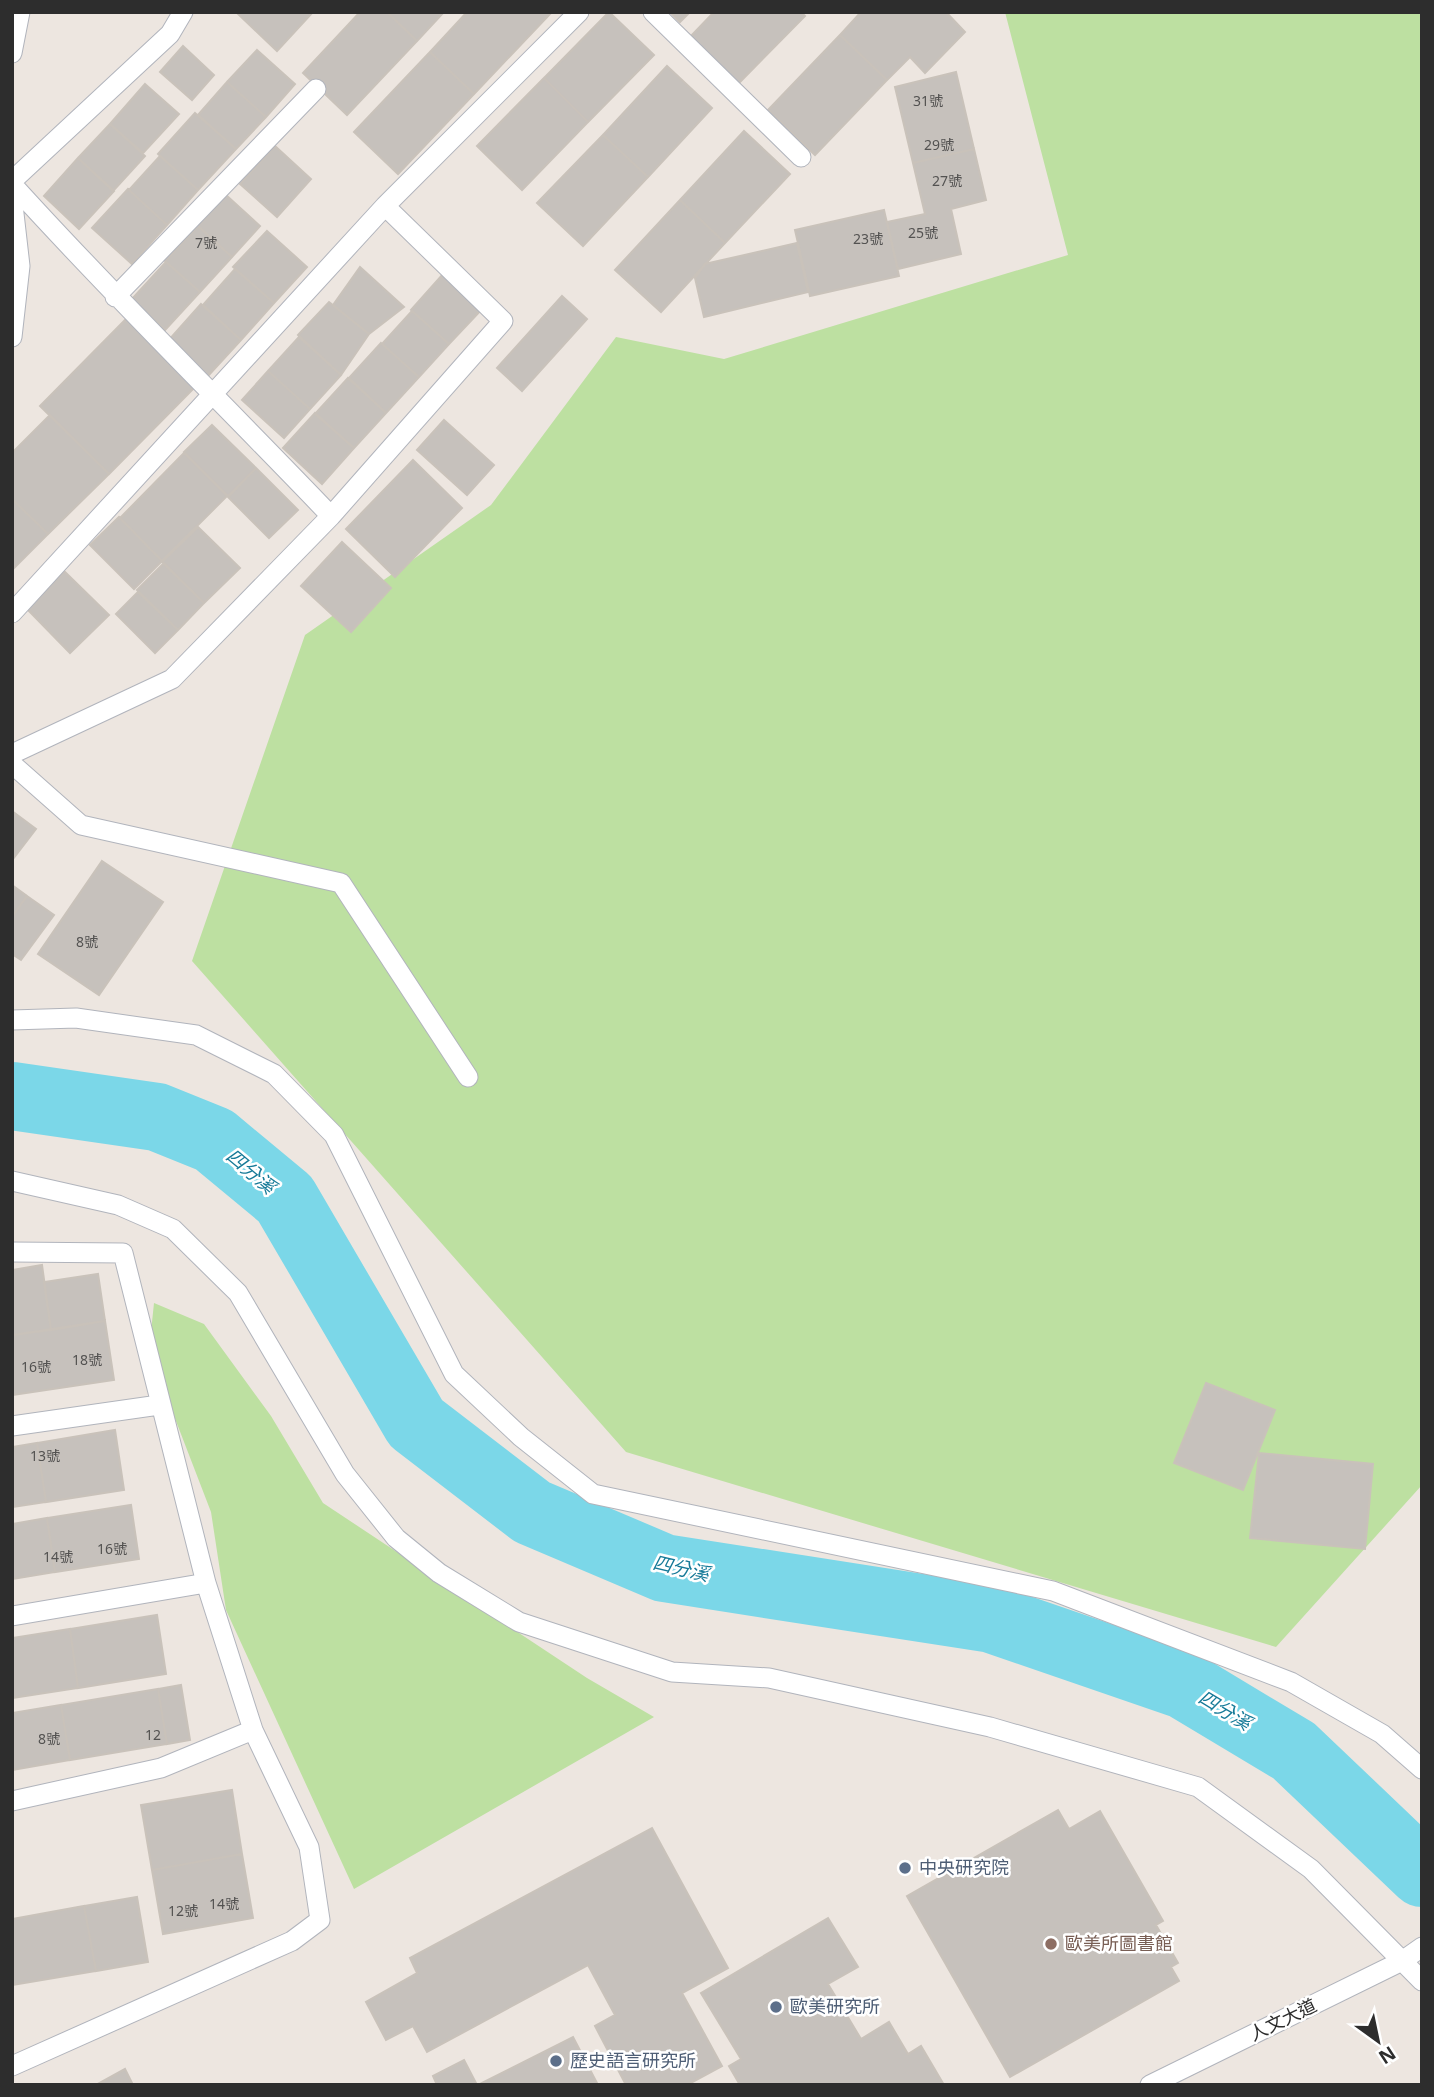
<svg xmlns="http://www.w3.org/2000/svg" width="1434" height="2097" viewBox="0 0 1434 2097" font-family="'Noto Sans','Noto Sans TC',sans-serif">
<rect width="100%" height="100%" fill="#ede6e0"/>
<!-- green -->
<path fill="#bde0a1" d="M1005 12H1422V1485L1276 1647 626 1452 192 961 305 635 491 505 616 337 724 359 1068 255Z
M154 1303 204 1324 271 1416 323 1503 587 1678 654 1717 354 1889 226 1610 211 1512 149 1351Z"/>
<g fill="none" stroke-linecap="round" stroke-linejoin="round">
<!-- river -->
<path stroke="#7bd7e8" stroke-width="68" d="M12 1096 157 1117 214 1140 285 1199 416 1423 532 1512 664 1568 992 1619 1184 1685 1294 1751 1422 1873"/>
</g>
<!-- building -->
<path fill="#c6c1bc" stroke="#c9c2ba" stroke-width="2" d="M236 12H313L277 51Z
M360 12H387L417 41 347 115 303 73Z
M387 12H444L417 41Z
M467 12H548L550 14 474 94 430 52Z
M609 12 654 55 588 122 544 78Z
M670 12H690L680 22Z
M714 12H801L805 16 738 84 690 37Z
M861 12H946L965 32 925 73 910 57 887 80 840 35Z
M840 35 887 80 815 155 768 110Z
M183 46 214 75 192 100 160 72Z
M257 50 295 84 266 117 227 82Z
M430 52 474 94 398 174 354 132Z
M667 66 712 108 648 177 603 135Z
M956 72 974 149 913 163 895 87Z
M544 78 588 122 522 190 477 146Z
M227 82 266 117 236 149 198 115Z
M145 84 179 114 143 153 110 124Z
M195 113 236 149 198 190 158 154Z
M110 124 145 156 113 191 78 158Z
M744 131 790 174 725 243 680 200Z
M603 135 648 177 583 246 537 203Z
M275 146 311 179 277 217 240 184Z
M974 149 986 200 951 209 961 254 898 269 887 222 925 214 913 163Z
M160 156 198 190 167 225 129 190Z
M78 158 114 191 79 229 44 196Z
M128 189 167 225 132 264 92 228Z
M226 195 260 226 232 257 198 226Z
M680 200 725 243 661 312 615 270Z
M884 210 899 276 810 296 795 230Z
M198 226 232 257 200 292 165 261Z
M267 231 307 267 274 303 233 267Z
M797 243 808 292 704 317 695 278 705 264Z
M166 262 200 292 165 330 132 299Z
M360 267 404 307 369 334 333 305Z
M235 269 274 303 241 340 203 305Z
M444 273 483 308 449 344 411 310Z
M562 296 587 319 522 391 497 368Z
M329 302 369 334 341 375 298 335Z
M201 304 241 340 207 377 168 341Z
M412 311 449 344 419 377 382 344Z
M128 317 197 385 109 474 40 406Z
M299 337 341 375 310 409 268 371Z
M381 343 419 377 386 413 349 378Z
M268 371 310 409 284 438 242 400Z
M348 378 386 413 354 448 315 414Z
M315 413 354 448 322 484 283 448Z
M50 415 109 474 48 534 12 499V453Z
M444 420 494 465 467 495 417 450Z
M212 425 256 468 228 496 184 452Z
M184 453 227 496 162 561 120 518Z
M413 460 462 508 395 577 346 529Z
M256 468 298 510 269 538 228 497Z
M12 499 48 534 12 570Z
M119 517 162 561 134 589 90 545Z
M198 527 240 568 204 603 162 562Z
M342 542 391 588 351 632 301 586Z
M164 563 204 603 178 630 137 590Z
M64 571 109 615 70 653 27 609Z
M138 592 178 630 155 653 116 614Z
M12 811 36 829 13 859H12Z
M102 861 163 902 99 995 38 954Z
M12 885 27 896 12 917Z
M27 896 54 915 21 960 12 954V917Z
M42 1265 51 1330 12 1335V1270Z
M98 1274 105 1321 51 1330 44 1282Z
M105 1321 114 1380 12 1395V1335Z
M1206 1383 1275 1410 1243 1490 1174 1463Z
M115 1430 124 1490 46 1502 37 1443Z
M37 1443 46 1502 12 1507V1447Z
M1259 1453 1373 1464 1365 1549 1250 1538Z
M131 1505 139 1559 55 1572 47 1518Z
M47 1518 55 1572 12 1579V1524Z
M157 1615 166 1674 78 1688 70 1629Z
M70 1629 78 1688 12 1698V1638Z
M181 1685 190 1740 167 1744 158 1689Z
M158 1689 167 1744 70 1760 61 1705Z
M61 1705 70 1760 12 1770V1713Z
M232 1790 242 1854 152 1870 141 1805Z
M1058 1810 1069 1829 1100 1811 1163 1921 1156 1925 1178 1963 1171 1967 1179 1981 1010 2077 907 1896Z
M652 1828 728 1968 682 1993 722 2066 687 2085H626L595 2026 615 2015 588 1965 427 2052 413 2026 386 2040 366 2002 417 1973 410 1958Z
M242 1854 253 1918 163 1934 152 1870Z
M137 1897 148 1962 96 1971 84 1906Z
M84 1906 96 1971 12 1985V1919Z
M828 1918 858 1967 828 1984 861 2039 889 2022 908 2054 921 2046 944 2085H740L729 2066 741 2059 701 1993Z
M573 2037 598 2085H478Z
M464 2060 477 2085H437L433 2076Z
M125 2069 133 2085H96Z"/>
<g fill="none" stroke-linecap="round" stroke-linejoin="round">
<defs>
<path id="lane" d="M653 12 801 157
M12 53 20 12
M12 181 170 34 183 12
M12 184C115 298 225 405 331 516
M12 196 20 266 12 337
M115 297 316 89
M12 613 385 206 579 12
M12 754 172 679 331 516 503 321 385 206
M12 764 81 825 341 883 468 1077
M12 1020 76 1018 196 1035 274 1074 334 1135 454 1374 521 1437 593 1494 1053 1591 1291 1682 1382 1734 1422 1769
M12 1181 118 1205 173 1229 238 1293 345 1474 396 1538 439 1573 519 1622 672 1672 769 1678 990 1727 1198 1787 1311 1869 1422 1981
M12 1252 123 1253 206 1583 253 1730
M12 1426 159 1405
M12 1616 206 1583
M12 1801 161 1768 253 1730 309 1847 320 1920 292 1941 12 2066
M1150 2085 1402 1961 1422 1947"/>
</defs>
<!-- lane casing -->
<use href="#lane" stroke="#b1b4bc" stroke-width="21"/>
<!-- lane -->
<use href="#lane" stroke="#fff" stroke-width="19"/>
</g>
<!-- markers -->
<g fill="#5c6f8a" stroke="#fff" stroke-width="2.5">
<circle cx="905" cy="1868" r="7"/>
<circle cx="776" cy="2007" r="7"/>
<circle cx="556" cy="2061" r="7"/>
</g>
<circle fill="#8d6e63" stroke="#fff" stroke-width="2.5" cx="1051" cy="1944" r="7"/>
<g text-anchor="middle" stroke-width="5" stroke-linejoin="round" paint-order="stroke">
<!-- number labels -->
<g font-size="14" fill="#535251">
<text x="928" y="106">31號</text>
<text x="939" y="150">29號</text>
<text x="947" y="186">27號</text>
<text x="923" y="238">25號</text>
<text x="868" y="244">23號</text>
<text x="206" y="248">7號</text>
<text x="87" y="947">8號</text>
<text x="87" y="1365">18號</text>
<text x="36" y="1372">16號</text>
<text x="45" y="1461">13號</text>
<text x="112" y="1554">16號</text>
<text x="58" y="1562">14號</text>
<text x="153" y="1740">12</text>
<text x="49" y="1744">8號</text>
<text x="224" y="1909">14號</text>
<text x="183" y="1916">12號</text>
</g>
<!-- service labels -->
<g font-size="18" fill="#4e5e75" stroke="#fff" text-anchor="start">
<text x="919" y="1874">中央研究院</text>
<text x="790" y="2013">歐美研究所</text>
<text x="570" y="2067">歷史語言研究所</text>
</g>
<!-- education labels -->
<g font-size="18" fill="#785e54" stroke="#fff" text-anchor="start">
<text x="1065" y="1950">歐美所圖書館</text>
</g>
<!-- street labels -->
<g font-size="18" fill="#2d2d2d" stroke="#fff">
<text transform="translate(1283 2020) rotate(-26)" y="6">人文大道</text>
</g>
<!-- water labels -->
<g font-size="19" font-style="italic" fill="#167a98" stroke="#fff">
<text transform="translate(251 1171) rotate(40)" y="7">四分溪</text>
<text transform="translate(681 1568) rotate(13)" y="7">四分溪</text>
<text transform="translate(1225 1710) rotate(31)" y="7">四分溪</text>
</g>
</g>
<!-- border -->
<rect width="1434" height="2097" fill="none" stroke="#2d2d2d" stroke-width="28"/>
<!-- north arrow -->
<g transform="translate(1378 2041) rotate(147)" stroke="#ffffff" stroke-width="5" paint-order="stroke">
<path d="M0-5L12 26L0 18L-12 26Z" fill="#2d2d2d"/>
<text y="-10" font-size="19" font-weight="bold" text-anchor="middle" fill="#2d2d2d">N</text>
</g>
</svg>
